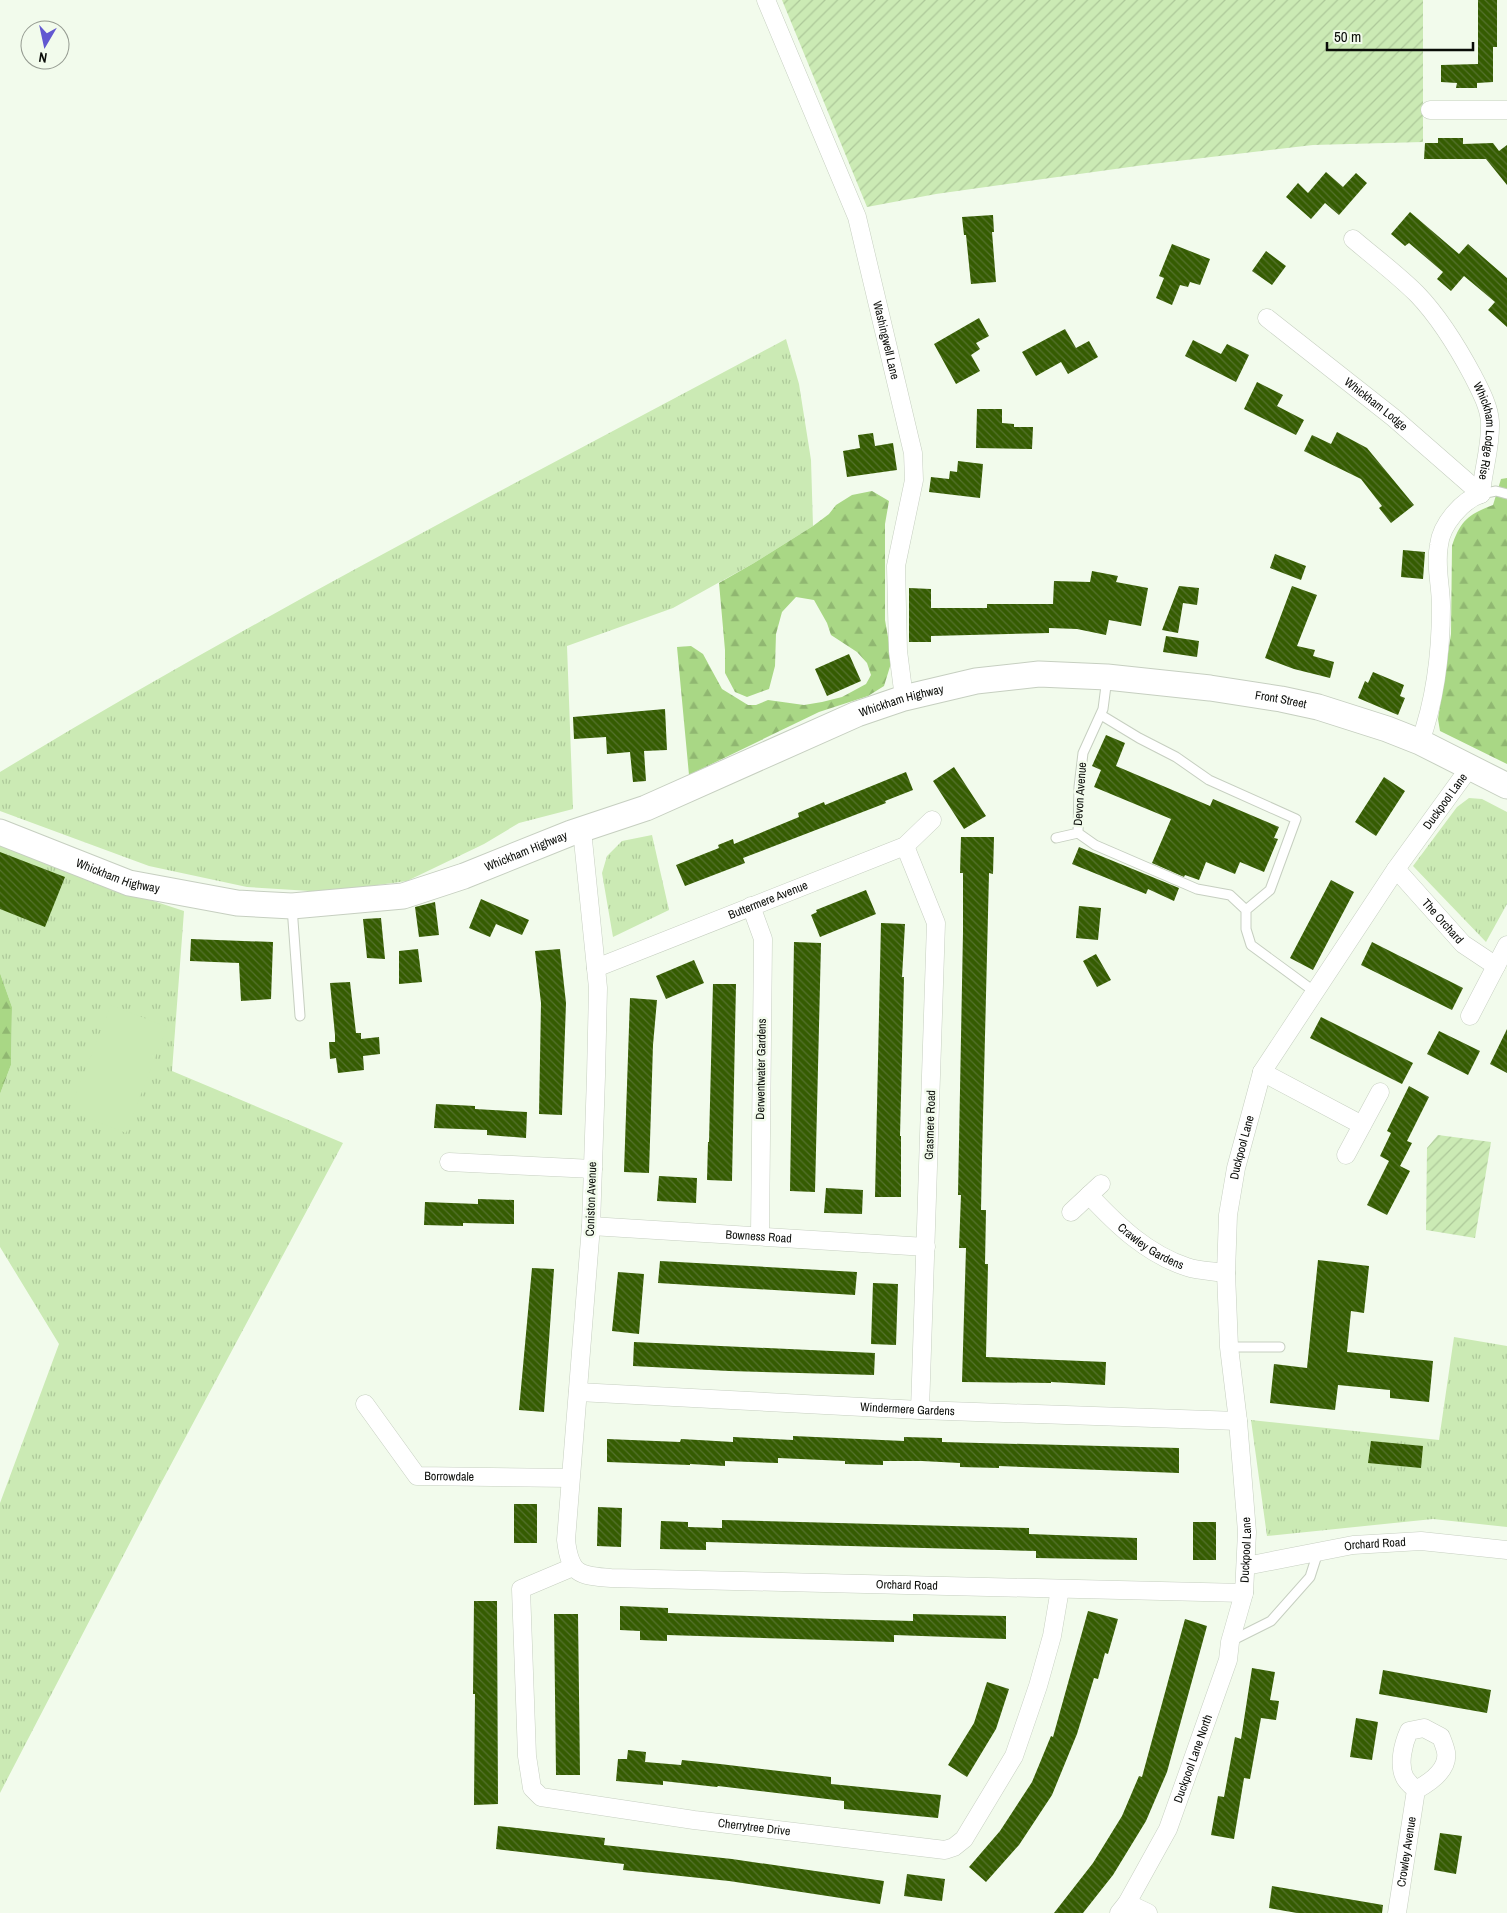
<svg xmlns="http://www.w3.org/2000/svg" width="1507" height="1913" viewBox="0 0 1507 1913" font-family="'Archivo Narrow',sans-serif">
<defs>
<pattern id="grass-tufts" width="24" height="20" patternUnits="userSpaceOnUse" patternTransform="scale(1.25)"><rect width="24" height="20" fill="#cbeab4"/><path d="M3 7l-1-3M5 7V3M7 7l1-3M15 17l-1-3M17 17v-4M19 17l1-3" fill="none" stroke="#adc899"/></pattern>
<pattern id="forest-firs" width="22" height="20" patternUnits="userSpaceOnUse" patternTransform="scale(1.25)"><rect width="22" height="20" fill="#a9d785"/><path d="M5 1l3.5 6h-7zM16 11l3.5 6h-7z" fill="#90b771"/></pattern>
<pattern id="garden-furrows" width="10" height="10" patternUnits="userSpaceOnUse" patternTransform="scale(1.25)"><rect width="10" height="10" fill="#cbeab4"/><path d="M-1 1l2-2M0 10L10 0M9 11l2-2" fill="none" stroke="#adc899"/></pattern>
<pattern id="building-back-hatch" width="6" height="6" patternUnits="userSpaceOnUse" patternTransform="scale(1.25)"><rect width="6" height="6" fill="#355c01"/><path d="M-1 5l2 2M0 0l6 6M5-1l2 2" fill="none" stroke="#55722e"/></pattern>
</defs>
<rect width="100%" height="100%" fill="#f2fbec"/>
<!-- grass -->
<path fill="url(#grass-tufts)" d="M786 339 799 384 811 460 813 526 754 563 673 608 567 646 573 809 519 823 484 844 407 881 326 892 247 887 149 866 0 811V772C256 617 522 480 786 339Z
M1469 798 1482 799 1507 812V904L1486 942 1413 866 1457 807Z
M652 835 669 910 613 937 602 873 607 856 622 841Z
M0 841 114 888 184 911 172 1071 343 1143 160 1485 0 1793V1503L59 1344 0 1247V1094L11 1065 12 1007 0 973Z
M1454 1337 1507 1346V1527L1433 1519 1267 1536 1251 1420 1439 1440Z"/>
<!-- forest -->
<path fill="url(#forest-firs)" d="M1507 478V764L1440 731 1438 719 1451 634 1452 546C1460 521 1469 514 1493 505L1501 479Z
M872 491 889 501 885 524V620L892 660 884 686 868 696 819 712 689 775 677 647 691 646 703 654 722 689 748 705H756L768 700 804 705 822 702 842 697 866 684 871 675 867 663 857 652 831 635 827 623 814 600 796 597 782 612 776 634 775 666 769 689 747 697 735 692 725 673V650L719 583 754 563 813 526 829 514 836 505 852 495Z
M0 973 12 1007 11 1065 0 1094Z"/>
<!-- garden -->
<path fill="url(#garden-furrows)" d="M782 0H1423V142L1313 145 1144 165 936 194 867 207Z
M1438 1135 1491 1142 1475 1238 1426 1230 1427 1148Z"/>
<!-- pitch -->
<path fill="#cbeab4" d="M111 1005 167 1027 126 1133 69 1111Z"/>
<!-- building -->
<path fill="url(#building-back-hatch)" d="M1478 0H1497V47H1493V82L1477 83V88H1456L1457 83 1441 82V65L1478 64Z
M1438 138H1463V144L1493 143 1499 151 1507 145V185L1486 159H1424L1425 143H1438Z
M1326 172 1343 187 1356 173 1367 183 1339 215 1325 203 1311 219 1286 197 1298 183 1308 193Z
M1410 212 1459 254 1468 244 1507 278V327L1488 310 1495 302 1464 276 1451 291 1437 279 1443 272 1409 243 1405 246 1391 234Z
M993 215 994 232H992L996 282 971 284 966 235H964L962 217Z
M1172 244 1210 259 1200 285 1190 282 1188 287 1180 285 1172 305 1156 298 1164 278 1159 276Z
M1266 251 1286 266 1272 285 1252 271Z
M979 318 989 336 976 343 980 349 971 355 980 371 956 384 934 344Z
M1065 329 1076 348 1089 341 1098 357 1068 374 1061 362 1036 376 1022 352Z
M1193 340 1221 354 1227 344 1249 355 1236 382 1185 356Z
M1257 382 1283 395 1277 406 1304 420 1296 435 1244 409Z
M977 409H1002V423L1014 424V427H1033L1032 449 976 448Z
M1337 432 1367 448 1414 505 1391 523 1379 508 1382 506 1361 479 1304 451 1312 435 1331 444Z
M873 433 875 446 893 443 897 470 847 477 843 451 860 448 858 435Z
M958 461 983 464 980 498 929 492 931 477 949 479 950 471 957 472Z
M1403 550 1425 552 1423 579 1401 577Z
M1275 554 1306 566 1301 580 1270 568Z
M1092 571 1118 576 1116 582 1148 588 1141 626 1109 620 1106 635 1077 629 1049 628V633L931 636V642H909V588L931 589V608H987V604H1053L1054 581 1090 582Z
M1179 586 1199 588 1197 605 1183 603 1178 633 1162 630Z
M1292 586 1317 595 1297 646 1315 650 1313 656 1334 662 1330 678 1294 669 1265 658Z
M1166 636 1199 641 1197 657 1163 652Z
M849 654 861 681 827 696 815 669Z
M1373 672 1404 685 1400 696 1405 698 1398 715 1358 698 1365 681 1368 683Z
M665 709 667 750 644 751 646 781 633 782 630 752 607 754 606 737 574 739 573 717Z
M1106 735 1125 743 1116 766 1210 806 1213 799 1279 827 1274 838 1278 839 1264 872 1240 862 1235 874 1206 862 1199 880 1185 875 1184 877 1152 863 1171 819 1094 787 1101 770 1092 766Z
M954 767 986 816 964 829 933 781Z
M906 772 913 790 885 801 886 803 743 858 745 863 685 886 676 865 719 848 718 845 733 839 734 844 799 817 798 813 824 802 825 805Z
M1384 777 1405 791 1376 836 1355 822Z
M961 837H994L993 874 989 873 982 1158 981 1210H986L985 1264H988L986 1357 1106 1362 1105 1385 1051 1382V1383L962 1382 966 1248H959L961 1195H958L963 932V873H960Z
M1079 847 1179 888 1174 901 1148 889 1146 894 1072 864Z
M0 852 65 877 45 927 0 909Z
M1331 880 1354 892 1313 970 1290 958Z
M866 890 876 914 820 937 811 915 817 912 816 910Z
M481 899 529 920 522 935 496 924 490 937 469 928Z
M435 902 439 935 419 937 415 907Z
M1079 906 1101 908 1098 940 1076 938Z
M381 918 385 959 367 958 363 919Z
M881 923 905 924 902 977H904L900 1136H901V1197H875Z
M191 939 273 942 271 999 241 1001 239 963 190 961Z
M794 942 821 943 815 1192 790 1191Z
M1372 942 1463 988 1452 1010 1361 965Z
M418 949 422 982 399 984V951Z
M560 949 566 1003 562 1115 539 1114 541 1003 535 951Z
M1096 954 1111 980 1097 987 1083 961Z
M694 960 704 983 666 999 656 976Z
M350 982 356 1033H361V1039L379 1037 380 1054 363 1056 364 1070 338 1073 336 1058 330 1059 329 1042H335V1035L330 983Z
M713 984H736L732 1181 707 1180 708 1142H709Z
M630 998 657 1000 653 1045 649 1173 624 1172Z
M1321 1017 1413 1063 1402 1084 1310 1038Z
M1507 1029V1073L1490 1064Z
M1439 1031 1480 1051 1468 1075 1427 1054Z
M1409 1086 1429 1097 1407 1141 1412 1143 1400 1166 1410 1171 1387 1215 1367 1205 1389 1161 1380 1156 1391 1133 1387 1131Z
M436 1104 475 1106V1109L527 1112 526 1138 487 1135V1130L434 1128Z
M659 1176 697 1178 696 1203 657 1201Z
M826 1188 863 1190 862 1214 824 1213Z
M478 1199 514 1200V1224L463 1223V1226L424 1225 425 1202 478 1204Z
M1318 1260 1369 1266 1364 1313 1351 1311 1347 1352 1433 1361 1429 1402 1390 1398V1390L1338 1385 1335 1410 1270 1403 1274 1364 1307 1368Z
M660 1261 857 1272 855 1295 658 1283Z
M532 1268 554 1269 544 1412 519 1410Z
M618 1272 644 1274 639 1334 612 1331Z
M873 1283 898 1284 896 1345 871 1344Z
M634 1342 875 1353 874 1375 729 1371 633 1366Z
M793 1436 904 1441V1437L942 1438V1442L1179 1448V1473L999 1466V1468L960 1467V1463L922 1461H883V1465L845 1464V1461L778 1458V1463L725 1461V1466L690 1464V1465L607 1462V1439L680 1442 681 1439 733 1442V1437L793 1440Z
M1371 1441 1423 1446 1421 1468 1368 1463Z
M514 1504H537V1543H514Z
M598 1507 622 1508 621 1547 597 1546Z
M722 1520 1029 1528V1534L1137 1538V1560L1036 1558V1551L775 1544 706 1542V1550L660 1549 661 1521 688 1522V1527L722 1528Z
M1193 1522H1216V1560H1193Z
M474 1601H497L498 1804 474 1805 475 1694H473Z
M620 1606 668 1608V1613L834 1619 913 1621V1614L1006 1616V1639L894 1635V1642L667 1635V1641L640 1640V1631L620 1630Z
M1088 1611 1118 1619 1108 1654 1105 1653 1098 1679 1094 1678 1077 1734 1052 1795 1019 1845 986 1882 969 1867 1000 1831 1032 1782 1051 1736 1053 1737Z
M554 1614H578L580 1775H556Z
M1185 1619 1207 1626 1167 1772 1146 1821 1113 1875 1083 1913H1054L1093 1863 1122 1816 1139 1776 1142 1777Z
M1252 1668 1275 1672 1270 1700 1279 1701 1276 1720 1261 1718 1250 1779 1244 1778 1234 1839 1211 1835 1218 1796 1224 1797 1235 1737 1241 1739Z
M1383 1670 1491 1690 1487 1713 1379 1694Z
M987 1682 1009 1689 996 1729 967 1777 948 1765 974 1723Z
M1356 1718 1378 1722 1372 1760 1350 1757Z
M628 1750 646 1752 645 1762 681 1765 682 1760 720 1764 831 1777V1784L941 1795 938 1818 844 1809V1801L718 1786 717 1787 663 1781V1785L616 1781 618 1759H627Z
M498 1826 605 1838 604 1845 732 1859 884 1881 880 1904 729 1881 623 1870 624 1864 496 1849Z
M1440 1833 1462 1836 1456 1874 1434 1870Z
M907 1874 945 1879 942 1901 904 1896Z
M1272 1886 1383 1905 1382 1913H1297L1269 1908Z"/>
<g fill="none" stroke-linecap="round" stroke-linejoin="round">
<defs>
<path id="lane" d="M1481 494 1496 491 1507 494
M1101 715 1139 738 1176 757 1209 780 1296 819 1270 890 1246 910V929L1251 945 1315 992
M1078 833 1095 845 1197 889 1230 895 1246 910
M1056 838 1078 833 1079 787 1083 753 1103 709 1107 678
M292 907 300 1016
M1229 1347H1280
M1231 1641 1271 1621 1310 1577 1318 1552"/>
<g id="street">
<path id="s1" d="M766 0 857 217 913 453 914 480 896 566 898 651 904 698"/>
<path d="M1430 110H1507"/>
<path id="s2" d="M1353 239C1374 257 1397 274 1417 294 1440 318 1457 346 1473 376 1480 390 1489 406 1490 422 1491 447 1483 469 1481 494"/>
<path id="s3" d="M1267 318 1394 418 1481 494"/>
<path d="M1420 742C1436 698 1441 653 1441 606 1441 586 1435 565 1439 545 1441 525 1462 500 1481 494"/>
<path id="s4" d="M582 830 598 988 596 1076 591 1226 566 1540C570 1574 579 1576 611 1578L1244 1593"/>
<path d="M905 846 936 923 920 1410"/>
<path id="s5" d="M1396 869 1463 944 1496 966"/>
<path d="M751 906 763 939 760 1235"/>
<path id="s6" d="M596 968 905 846 932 820"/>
<path d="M1470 1016 1507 945"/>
<path d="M1262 1072 1362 1125"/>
<path d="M1346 1155 1380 1092"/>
<path d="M449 1162 593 1169"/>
<path id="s7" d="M1089 1195C1117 1225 1147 1254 1187 1267 1199 1271 1213 1271 1226 1273"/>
<path d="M1071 1212 1101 1184"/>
<path id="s8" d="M591 1226 926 1247"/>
<path id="s9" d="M578 1392 920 1410 1238 1421"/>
<path id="s10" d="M365 1404 417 1476 570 1478"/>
<path id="s11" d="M1246 1566 1353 1545 1421 1541 1507 1550"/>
<path id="s12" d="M573 1567 521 1589 527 1756 532 1788 541 1797 694 1820 945 1850 954 1847 964 1839 1014 1756 1038 1686 1052 1636 1060 1589"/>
<path d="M1127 1903 1148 1913"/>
<path id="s13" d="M1119 1913 1127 1903 1168 1829 1228 1660 1230 1642 1244 1593 1247 1532 1238 1421 1229 1347 1226 1273 1228 1215 1236 1168 1262 1072 1396 869 1470 767"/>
<path id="s14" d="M1397 1913 1416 1790C1429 1783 1449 1770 1446 1752 1445 1747 1443 1742 1441 1737L1424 1728 1409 1731C1403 1744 1398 1765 1405 1778 1408 1783 1413 1787 1416 1790"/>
</g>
<g id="secondary">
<path id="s15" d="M0 832 129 883 237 903 292 906 403 896 464 876 571 833 646 808 857 714 904 698 976 681 1039 674 1107 677 1210 688 1281 699 1318 707 1387 729 1420 742 1507 786"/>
</g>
</defs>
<!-- lane casing -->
<use href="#lane" stroke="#c6cfc0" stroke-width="11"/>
<!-- street casing -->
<use href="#street" stroke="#c6cfc0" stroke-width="19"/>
<!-- secondary casing -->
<use href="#secondary" stroke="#c6cfc0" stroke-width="27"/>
<!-- lane -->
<use href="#lane" stroke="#fff" stroke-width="9"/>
<!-- street -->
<use href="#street" stroke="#fff" stroke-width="18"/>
<!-- secondary -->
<use href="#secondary" stroke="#fff" stroke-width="25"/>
</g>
<g text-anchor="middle" stroke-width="5" stroke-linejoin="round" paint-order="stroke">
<!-- street labels -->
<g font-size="12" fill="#0a0c08" stroke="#f2fbec">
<text dy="4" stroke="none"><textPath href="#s1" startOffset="362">Washingwell Lane</textPath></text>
<text dy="4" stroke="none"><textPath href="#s3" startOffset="139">Whickham Lodge</textPath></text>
<text dy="4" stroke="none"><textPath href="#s2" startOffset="242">Whickham Lodge Rise</textPath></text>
<text dy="4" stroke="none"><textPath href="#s15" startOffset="1335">Front Street</textPath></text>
<text dy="4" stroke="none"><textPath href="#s15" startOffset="951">Whickham Highway</textPath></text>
<text transform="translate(1080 794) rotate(-86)" y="4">Devon Avenue</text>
<text dy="4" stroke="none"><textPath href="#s13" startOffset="1199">Duckpool Lane</textPath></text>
<text dy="4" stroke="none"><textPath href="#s15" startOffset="546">Whickham Highway</textPath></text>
<text dy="4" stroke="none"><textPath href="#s15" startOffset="126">Whickham Highway</textPath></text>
<text dy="4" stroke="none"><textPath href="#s6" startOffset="185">Buttermere Avenue</textPath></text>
<text dy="4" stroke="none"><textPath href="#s5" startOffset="70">The Orchard</textPath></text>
<text transform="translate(761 1069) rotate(-89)" y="4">Derwentwater Gardens</text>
<text transform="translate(930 1125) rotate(-88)" y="4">Grasmere Road</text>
<text dy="4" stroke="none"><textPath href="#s13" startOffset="794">Duckpool Lane</textPath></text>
<text transform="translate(591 1199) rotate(-88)" y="4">Coniston Avenue</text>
<text dy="4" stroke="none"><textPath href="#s8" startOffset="168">Bowness Road</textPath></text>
<text dy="4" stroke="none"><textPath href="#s7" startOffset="81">Crawley Gardens</textPath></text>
<text dy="4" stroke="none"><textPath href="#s9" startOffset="330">Windermere Gardens</textPath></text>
<text dy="4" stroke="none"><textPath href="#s10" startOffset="121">Borrowdale</textPath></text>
<text dy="4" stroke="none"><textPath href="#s11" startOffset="131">Orchard Road</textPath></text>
<text dy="4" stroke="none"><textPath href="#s13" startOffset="389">Duckpool Lane</textPath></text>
<text dy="4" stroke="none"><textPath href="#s4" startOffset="1076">Orchard Road</textPath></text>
<text dy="4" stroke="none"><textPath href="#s13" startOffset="172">Duckpool Lane North</textPath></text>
<text dy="4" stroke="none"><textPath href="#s12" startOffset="484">Cherrytree Drive</textPath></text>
<text dy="4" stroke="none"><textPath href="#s14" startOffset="62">Crowley Avenue</textPath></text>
</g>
</g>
<!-- north arrow -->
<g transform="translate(45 45) rotate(189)"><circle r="24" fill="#f2fbec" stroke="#959b91"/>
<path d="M0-4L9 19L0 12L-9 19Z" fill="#6258d1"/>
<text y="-8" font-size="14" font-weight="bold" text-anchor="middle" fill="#0a0c08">N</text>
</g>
<!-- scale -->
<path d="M1327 42v8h146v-8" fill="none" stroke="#0a0c08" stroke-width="2.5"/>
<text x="1334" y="42" font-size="15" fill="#0a0c08" stroke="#f2fbec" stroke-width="4" paint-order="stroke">50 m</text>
</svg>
